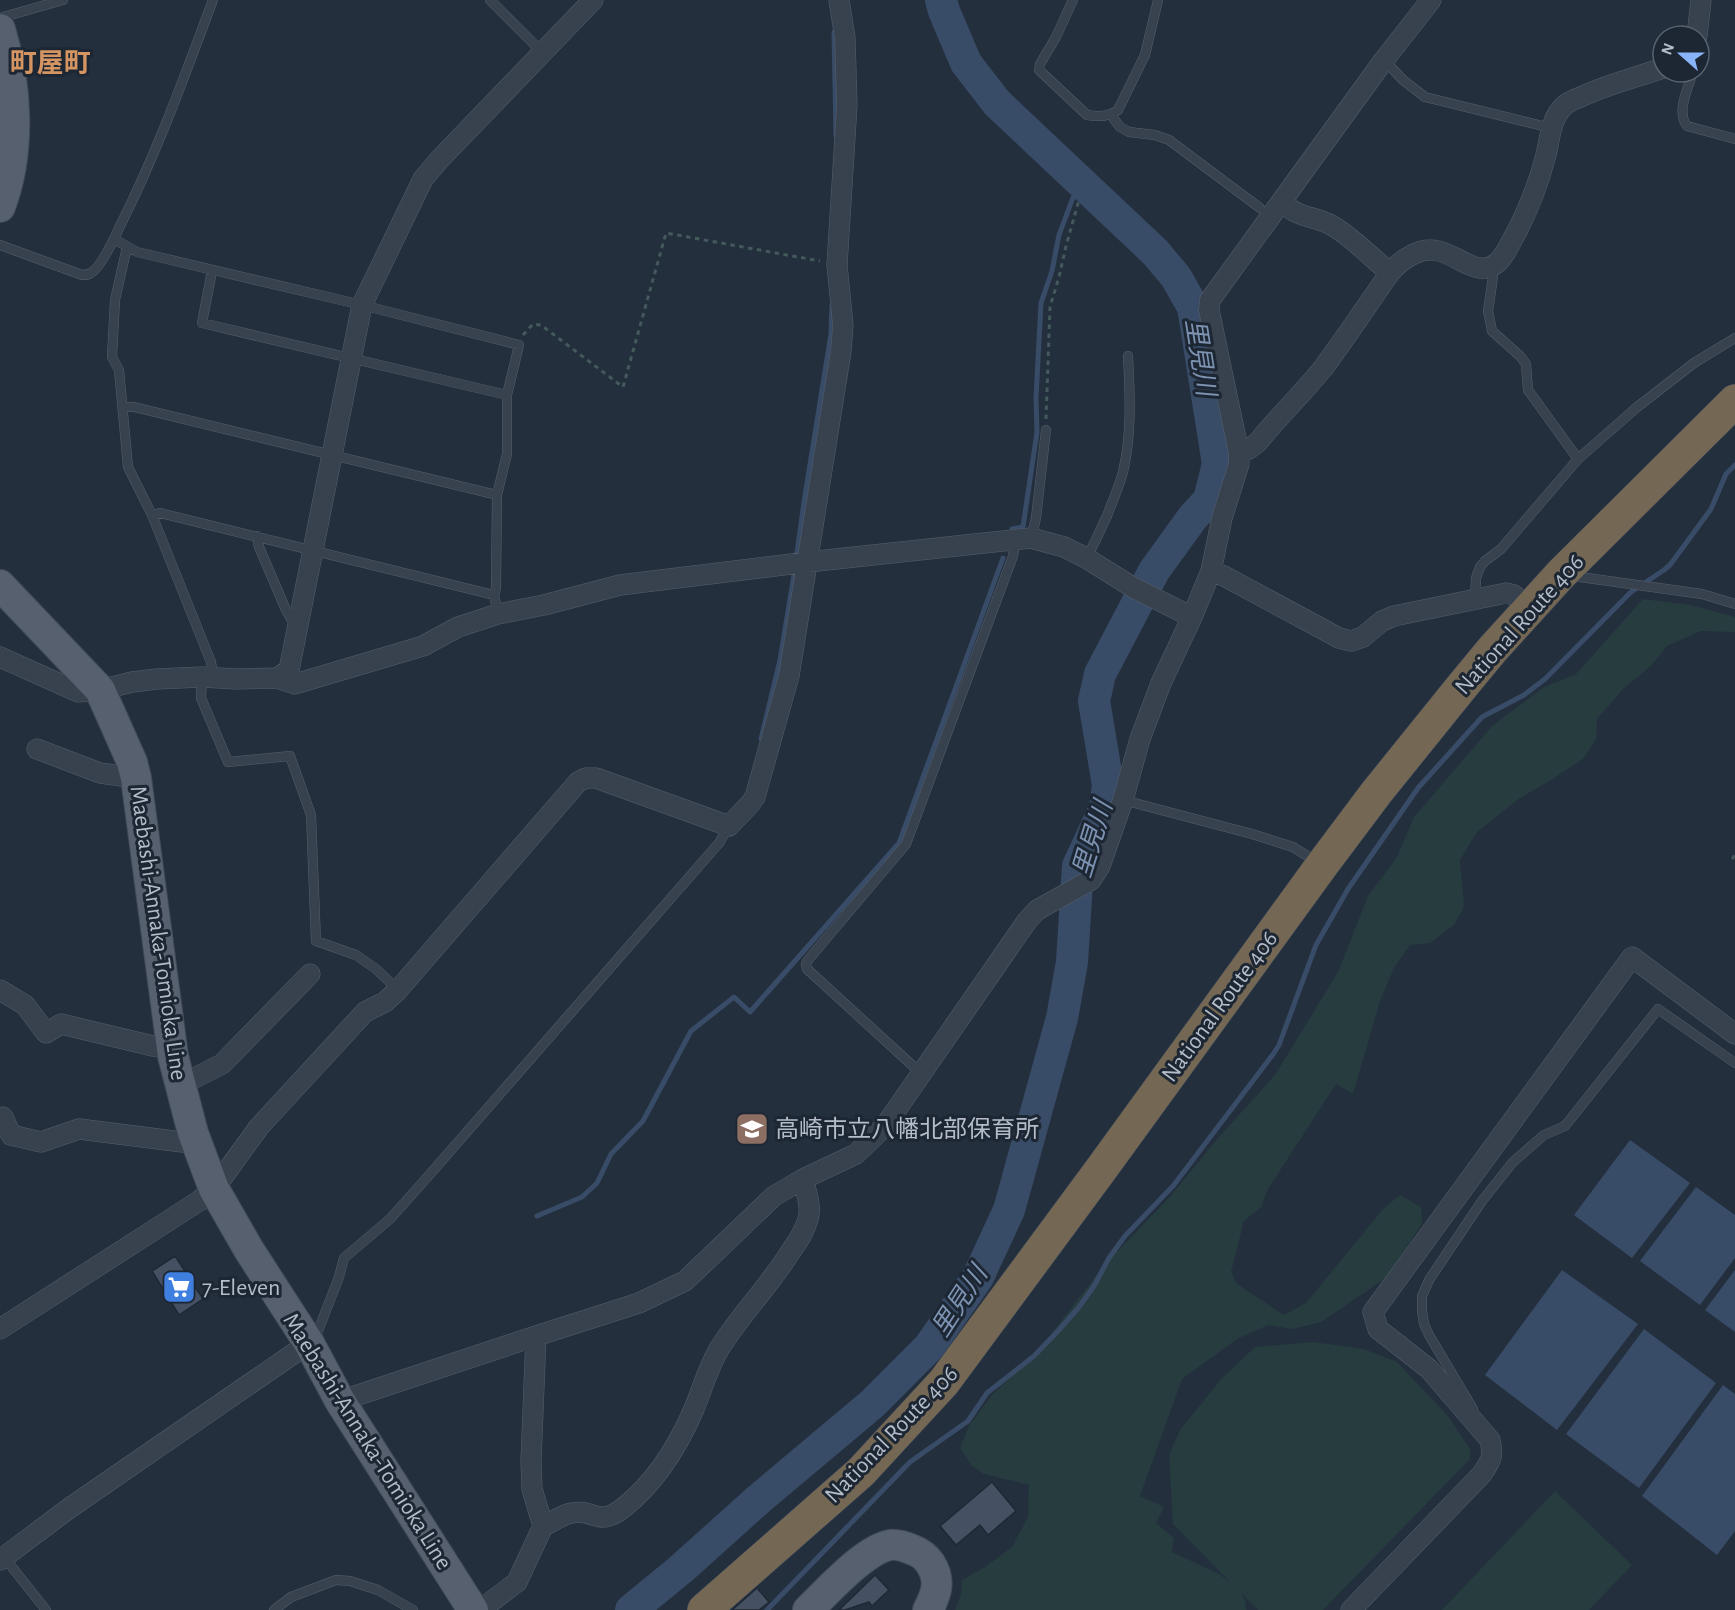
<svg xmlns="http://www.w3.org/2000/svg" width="1735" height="1610" viewBox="0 0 1735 1610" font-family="'Alegreya Sans','Noto Sans JP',sans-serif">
<rect width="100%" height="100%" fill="#242f3e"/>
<!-- green -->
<path fill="#263c3f" d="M1643 599 1691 605 1735 617V632L1701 631 1667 646 1651 666 1624 688 1597 719 1596 739 1584 758 1551 780 1520 798 1477 832 1460 860 1464 907 1454 925 1430 943 1410 945 1394 968 1380 1001 1353 1094 1336 1084 1268 1189 1261 1207 1244 1221 1231 1272 1237 1284 1284 1315 1306 1303 1383 1209 1400 1195 1421 1207 1422 1224 1386 1278 1321 1322 1292 1329 1268 1325 1237 1339 1182 1379 1140 1496 1164 1507 1156 1523 1174 1538 1172 1552 1219 1574 1230 1582 1173 1524 1169 1455 1180 1430 1221 1379 1255 1347 1313 1342 1364 1349 1397 1362 1448 1416 1470 1449V1459L1323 1610H1258L1241 1593 1245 1600 1246 1610H955L961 1594 962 1580 985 1567 1012 1547 1028 1517 1029 1485 984 1474 972 1466 960 1448 969 1426 992 1395 1042 1346 1105 1264 1168 1199 1219 1137 1275 1075 1338 972 1368 896 1397 857 1414 817 1492 726 1544 687 1576 674Z
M1555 1491 1632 1565 1589 1610H1442Z"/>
<!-- water -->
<path fill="#394c67" d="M1630 1140 1690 1183 1632 1258 1574 1215Z
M1696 1187 1735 1215V1258L1700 1305 1640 1261Z
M1562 1270 1638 1324 1557 1430 1485 1375Z
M1735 1270V1332L1705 1310Z
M1644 1329 1716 1383 1639 1488 1566 1434Z
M1723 1385 1735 1394V1531L1717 1555 1642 1496Z"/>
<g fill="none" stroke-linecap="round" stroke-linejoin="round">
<!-- stream -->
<path stroke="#394c67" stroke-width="5" d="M834 32 836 136
M1012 529 1023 527 1037 432 1036 398 1041 303 1052 271 1059 235 1072 200 1081 183
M796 560 804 502 831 334 832 305
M761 739 780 660 795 569
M537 1216 582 1197 597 1183 611 1154 643 1121 691 1031 734 997 750 1012 899 843 1003 558
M767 1610 910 1462 968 1421 987 1393 1034 1356 1058 1331 1079 1307 1094 1286 1109 1258 1125 1236 1173 1186 1274 1053 1279 1045 1316 945 1348 889 1418 788 1482 717 1524 695 1545 679 1631 592 1664 570 1670 565 1711 509 1726 474 1735 465"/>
<!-- river -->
<path stroke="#394c67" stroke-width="32" d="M631 1610 681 1569 759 1499 872 1404 929 1347 978 1277 1009 1210 1062 1018 1072 962 1078 866 1105 808 1108 785 1094 701 1100 674 1154 571 1193 517 1209 500 1218 464 1193 307 1176 277 1155 252 997 103 966 63 944 11 941 0"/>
</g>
<!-- building -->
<path fill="#455162" stroke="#1f2835" stroke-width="1.5" d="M175 1256 203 1299 179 1315 152 1271Z
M992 1482 1016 1511 988 1535 980 1525 956 1545 940 1526Z
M875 1575 889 1590 872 1606 869 1602 845 1610H839Z
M757 1588 769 1602 759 1610H732Z"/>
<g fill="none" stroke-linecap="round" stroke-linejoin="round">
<defs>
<path id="lane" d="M490 0 542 52
M1073 0 1056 37 1040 64 1039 70 1087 115C1098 117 1109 117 1118 110L1145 55 1158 0
M0 18 63 0
M1384 60 1403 80 1425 97 1551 128
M1693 72C1688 88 1676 112 1687 126L1735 139
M1111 115 1120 127 1129 132 1155 135 1169 140 1260 208
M114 239 137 252 362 305 519 345 507 395V454L497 495 496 588 494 595 498 614
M0 245 82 275C85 275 88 275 91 273 101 267 115 237 120 226 157 153 184 77 213 0
M127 247 115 300 112 357 119 370 128 467 152 515 211 662 213 677
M1490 266 1493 277 1488 311 1492 331 1520 356 1526 364 1528 390 1578 459
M212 271 202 323 507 395
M123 407H134L497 495
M152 515 160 513 494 595
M257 536 259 547 286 610 296 627
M1031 538 1036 518 1046 430
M1086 558C1095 544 1100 530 1107 516 1112 502 1119 487 1123 472 1132 434 1130 394 1128 356
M1570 572 1580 577 1702 594 1735 604
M1475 599 1476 578 1480 567 1485 561 1501 549 1578 459 1636 408 1694 363 1735 338
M202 677 201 698 228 762 290 756 311 815 316 941 356 955 376 969 398 990
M1123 800 1252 834 1293 847 1317 862
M922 1072 913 1066 807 969 806 964 808 960 906 844 1013 556 1016 539
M313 1338 318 1331 339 1277 344 1258 390 1219 431 1173 719 843 729 826
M1473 1409 1429 1335 1424 1324 1422 1311V1296L1429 1280 1482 1201 1513 1162 1544 1135 1565 1126 1658 1009 1735 1063
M4 1557 46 1610
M274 1610 291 1597 336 1580 350 1581 378 1590 413 1610"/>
<path id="street" d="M1697 36 1701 0
M1281 202C1300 219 1312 215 1331 225 1350 235 1372 258 1389 272
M1239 453 1249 449 1258 442C1279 416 1303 393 1324 367 1340 345 1356 322 1371 300 1385 281 1391 265 1414 254 1448 236 1473 285 1498 262 1503 257 1507 250 1510 244 1526 216 1538 186 1546 155 1550 138 1551 117 1565 105 1571 100 1579 98 1585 95 1610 84 1637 77 1663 68
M1211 571 1224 576 1339 638 1351 641 1363 637 1382 621 1394 616 1506 593 1514 595 1528 609
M0 657 78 692 100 690 132 682 157 679 202 677 236 679 277 678 295 684 423 646 458 627 498 614 544 605 620 585 808 562 1031 538 1064 547 1086 558 1134 588 1192 617
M277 678 289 670 362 305 423 179 439 160 593 0
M37 749 100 773 136 778
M0 990 25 1005 46 1033 61 1024 153 1046 172 1048
M181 1085 222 1064 310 974
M3 1117 11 1135 41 1142 79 1129 182 1142 196 1140
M0 1329 199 1201 214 1189 259 1127 365 1012 385 1002 398 990 578 782 586 778H596L729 826 750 804 755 797 789 676 841 351 843 325 837 265 847 105 845 38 839 0
M340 1401 536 1336 639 1303 664 1291 685 1281 774 1196 803 1179 856 1154 885 1126 1027 921 1037 910 1091 880 1100 866 1123 800 1140 739 1161 683 1192 617 1211 571 1222 518 1239 464V453L1209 310 1210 300 1384 60 1431 0
M543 1526C553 1522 563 1514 572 1513 593 1508 598 1528 623 1508 655 1483 678 1446 694 1409 703 1388 708 1366 721 1346 742 1313 770 1285 791 1251 798 1241 805 1231 808 1219 812 1207 806 1191 803 1179
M0 1560 71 1507 309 1343
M480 1610 517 1582 543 1526 532 1489 531 1461 536 1336
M1351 1610 1482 1474C1491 1460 1494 1457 1490 1440L1429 1369 1378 1329 1373 1312 1632 957 1735 1034"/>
<path id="primary" d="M0 29C17 85 21 151 0 207
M0 585 100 690 132 762 136 778 173 1056 193 1133 214 1189 249 1250 309 1343 340 1401 473 1610
M808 1610C827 1592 864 1550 890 1545 898 1544 906 1547 913 1550 921 1553 925 1556 930 1563 941 1580 937 1593 928 1610"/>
<path id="highway" d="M704 1610 861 1472 944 1382 1102 1168 1322 865 1376 793 1459 690 1492 650 1561 574 1735 401"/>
</defs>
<!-- lane casing -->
<use href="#lane" stroke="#565f6c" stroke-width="10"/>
<!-- street casing -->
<use href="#street" stroke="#565f6c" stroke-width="21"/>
<!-- primary casing -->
<use href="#primary" stroke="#414a57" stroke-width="32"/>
<!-- highway casing -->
<use href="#highway" stroke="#434c59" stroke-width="34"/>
<!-- path -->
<path stroke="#44595c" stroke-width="3" stroke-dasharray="4.5 4.5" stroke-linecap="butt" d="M523 335 533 324 541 325 623 387 666 233 820 261
M1046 419 1050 307 1059 277 1066 246 1079 200
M1732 859 1735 855"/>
<!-- lane -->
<use href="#lane" stroke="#38414e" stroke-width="9"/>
<!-- street -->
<use href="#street" stroke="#38414e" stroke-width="20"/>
<!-- primary -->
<use href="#primary" stroke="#56606e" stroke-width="30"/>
<!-- highway -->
<use href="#highway" stroke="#746855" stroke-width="33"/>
</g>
<!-- icons -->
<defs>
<symbol id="school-square" viewBox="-11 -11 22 22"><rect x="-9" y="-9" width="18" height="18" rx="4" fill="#8d6e63" stroke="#1d2633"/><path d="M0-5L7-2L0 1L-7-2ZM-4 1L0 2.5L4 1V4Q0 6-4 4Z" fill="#fff"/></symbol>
<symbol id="supermarket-square" viewBox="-11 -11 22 22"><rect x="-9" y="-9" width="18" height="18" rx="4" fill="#3f7fe0" stroke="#1d2633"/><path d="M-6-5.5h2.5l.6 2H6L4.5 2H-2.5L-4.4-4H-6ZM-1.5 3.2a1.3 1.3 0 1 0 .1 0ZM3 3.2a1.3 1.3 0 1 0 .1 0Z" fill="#fff"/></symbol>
</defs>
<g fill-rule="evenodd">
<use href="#school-square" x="733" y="1110" width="38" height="38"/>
<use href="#supermarket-square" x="160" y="1268" width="38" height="38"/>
</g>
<g text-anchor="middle" stroke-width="6" stroke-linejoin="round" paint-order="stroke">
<!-- street labels -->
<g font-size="24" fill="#b4bcc9" stroke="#1d2633">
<text transform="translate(1519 624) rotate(-48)" y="8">National Route 406</text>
<text transform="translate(159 933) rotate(82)" y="8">Maebashi-Annaka-Tomioka Line</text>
<text transform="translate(1219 1006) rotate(-54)" y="8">National Route 406</text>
<text transform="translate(891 1434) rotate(-46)" y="8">National Route 406</text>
<text transform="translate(368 1441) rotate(58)" y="8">Maebashi-Annaka-Tomioka Line</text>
</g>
<!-- poi labels -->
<g font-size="24" fill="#b4bcc9" stroke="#1d2633" text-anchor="start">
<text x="775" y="1137">高崎市立八幡北部保育所</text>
<text x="202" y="1295">7-Eleven</text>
</g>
<!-- water labels -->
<g font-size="26" font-style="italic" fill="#7c92b1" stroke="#1d2633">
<text transform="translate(1201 357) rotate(81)" y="9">里見川</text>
<text transform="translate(1092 839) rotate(-73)" y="9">里見川</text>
<text transform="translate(959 1301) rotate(-57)" y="9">里見川</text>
</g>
<!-- quarter labels -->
<g font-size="27" font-weight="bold" fill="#d59563" stroke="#1d2633">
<text x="50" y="72">町屋町</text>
</g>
</g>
<!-- north arrow -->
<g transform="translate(1681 54) rotate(291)"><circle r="28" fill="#1d2633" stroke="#59626f" stroke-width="1.5"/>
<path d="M0-4.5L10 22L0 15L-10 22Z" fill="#8ab4f8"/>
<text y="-9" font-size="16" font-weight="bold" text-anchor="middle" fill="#b4bcc9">N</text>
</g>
</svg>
